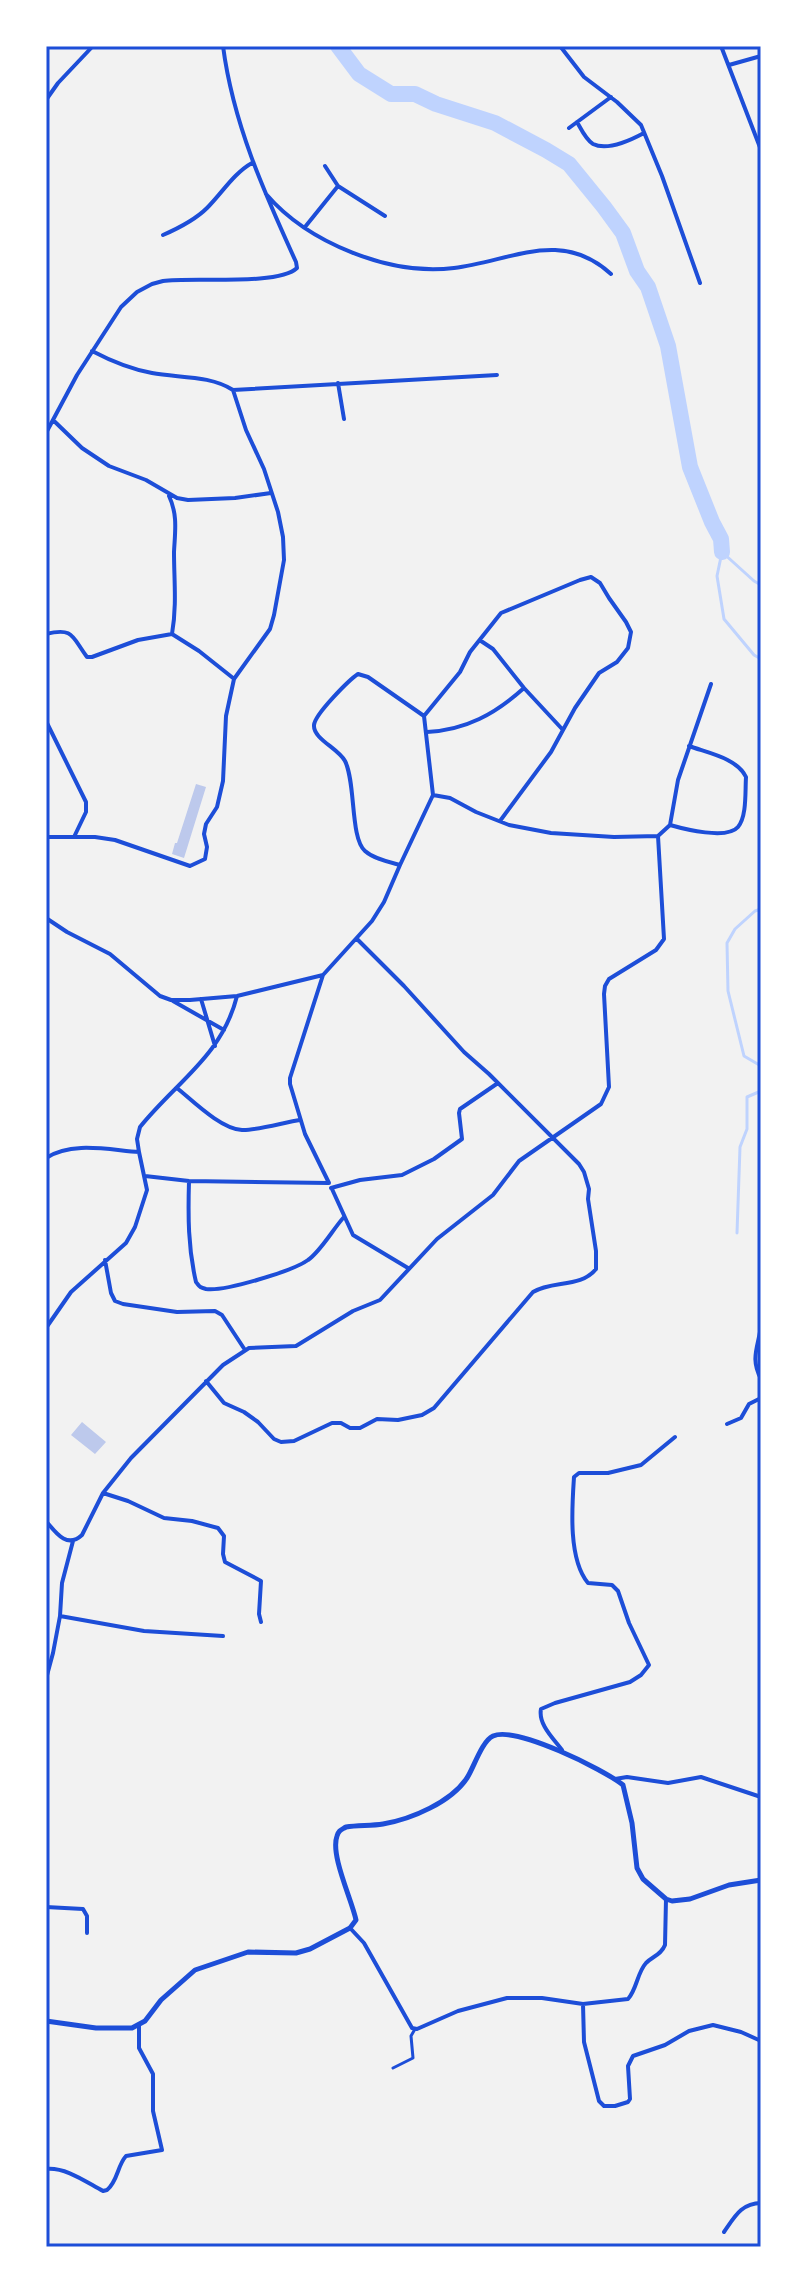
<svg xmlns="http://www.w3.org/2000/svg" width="807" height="2293" viewBox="0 0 807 2293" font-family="'PT Sans',sans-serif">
<rect width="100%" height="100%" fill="#f2f2f2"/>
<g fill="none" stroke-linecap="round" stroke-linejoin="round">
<!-- stream -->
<path stroke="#bfd3fe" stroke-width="3" d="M722 552 717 576 724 619 754 655 761 659
M722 552 754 581 761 585
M761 909 755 911 735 929 727 943 728 991 744 1056 761 1066
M737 1233 740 1147 747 1129V1097L761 1091"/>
<!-- river -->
<path stroke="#bfd3fe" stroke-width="16" d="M338 46 359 74 391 94H415L436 104 495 123 546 150 569 164 604 207 623 233 637 271 648 287 668 346 690 467 712 522 721 539 722 552"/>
</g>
<!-- building -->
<path fill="#bdc9ec" d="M196 784 206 787 184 858 172 854 175 843H177Z
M82 1422 106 1442 95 1454 71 1435Z"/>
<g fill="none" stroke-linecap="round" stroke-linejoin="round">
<!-- pedestrian -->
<path stroke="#1d4ed8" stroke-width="3" d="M393 2068 413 2058 411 2036 415 2029"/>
<!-- minor -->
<path stroke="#1d4ed8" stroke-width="4" d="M560 46 584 77 617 102 641 125 662 176 700 283
M721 46 761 150
M729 65 761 56
M46 100 58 83 93 46
M577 122C581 129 586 140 593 144 607 151 631 140 644 133
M569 128 611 97
M325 166 338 186
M266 194C308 243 390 276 454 268 511 261 561 228 611 274
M305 227 338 186 385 216
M163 235C179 228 195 220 207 208 222 193 234 173 252 163
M338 383 344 419
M233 390 497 375
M53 420 82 448 109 466 146 480 177 498 188 500 235 498 271 493
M46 433 77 375 121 307 137 292 152 284 163 281C193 277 278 286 297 268L296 262C264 192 233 123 223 46
M169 496C178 515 175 532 174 552 174 580 177 605 172 634L199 651 233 678
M46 634C74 627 72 637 87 657H92L138 640 172 634
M481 641 493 649 524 688 563 730
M424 716 460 672 470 652 501 613 580 580 591 577 600 583 609 598 626 622 631 632 628 648 617 662 599 673 575 708 551 752 500 821
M424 716 433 795
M46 721 86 802V812L74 837
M427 732C466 730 495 714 524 688
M670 825C684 829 727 840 738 827 747 816 745 792 746 777 737 758 708 753 689 746
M46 837H95L115 840 190 866 205 859 207 847 204 834 206 824 217 807 223 781 226 716 234 679 270 629 274 615 284 560 283 537 278 512 264 469 246 430 233 390C210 375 178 378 152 373 130 369 111 361 92 351
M400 865 433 795 450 798 476 812 509 825 551 833 614 837 658 836 670 825 678 780 711 684
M46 918 67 932 110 954 160 996 171 1000H190L237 996 323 975 372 921 384 902 400 865C389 862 374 859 365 851 350 838 356 783 345 761 338 748 313 739 314 725 315 714 349 680 358 674L368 677 424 716
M201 999 215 1046
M173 1001 224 1030
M177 1088C193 1101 221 1129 242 1130 254 1131 286 1122 300 1120
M46 1158C72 1141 109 1150 139 1152L137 1139 140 1127C176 1082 222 1056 237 996
M145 1176 189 1181 329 1183 305 1134 290 1084V1078L323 975
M189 1181C188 1216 188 1248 196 1282 200 1287 199 1287 206 1289 223 1292 293 1271 308 1260 321 1251 333 1229 344 1217
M331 1188 360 1180 402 1175 434 1159 462 1139 459 1113 460 1109 498 1083
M332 1189 353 1235 408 1268
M105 1260 111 1293 115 1301 123 1304 177 1312 215 1311 222 1315 245 1350
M761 1326C758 1348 750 1358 761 1379
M46 1328 71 1292 126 1243 135 1227 147 1190 139 1152
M206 1381 224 1403 244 1412 258 1422 274 1439 281 1442 294 1441 332 1423H341L350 1428H360L377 1419 398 1420 422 1415 434 1408 533 1292C552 1280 581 1288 596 1269V1251L588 1199 589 1189 584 1172 579 1164 489 1074 464 1052 404 986 357 939
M727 1424 741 1418 749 1404 761 1398
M103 1493 128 1501 164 1518 192 1521 218 1528 224 1536 223 1554 225 1562 261 1581 259 1614 261 1622
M46 1521C56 1533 67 1549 82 1535L103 1493 131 1458 223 1365 249 1348 296 1346 353 1311 380 1300 437 1239 493 1195 519 1161 601 1104 609 1087 604 994 605 986 609 979 656 950 664 939 658 836
M60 1616 144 1631 223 1636
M46 1679 53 1653 60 1616 62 1583 73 1541
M562 1750C553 1738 538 1724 541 1709L555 1703 630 1682 641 1675 649 1665 629 1623 618 1591 612 1585 588 1583C568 1559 572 1507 574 1477L579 1473H608L641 1465 675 1437
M615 1779 627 1777 668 1783 701 1777 761 1797
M46 1907 83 1909 87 1916V1933
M350 1928 364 1943 412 2028 417 2029 458 2011 507 1998H542L583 2004 628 1999C637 1989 637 1973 646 1963 653 1956 661 1955 665 1945L666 1899
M583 2004 584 2042 599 2101 604 2106H615L628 2102 630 2099 628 2066 633 2056 665 2045 689 2031 713 2025 741 2032 761 2041
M46 2169C66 2167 86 2182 103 2191L107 2190C118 2181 117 2166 126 2156L162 2150 153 2111V2074L139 2048V2025
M724 2232C734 2218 741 2203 761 2203"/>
<!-- tertiary -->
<path stroke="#1d4ed8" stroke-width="5" d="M46 2021 96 2028H132L145 2021 161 2000 195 1970 248 1952 296 1953 310 1949 350 1928 356 1920C352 1900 330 1855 337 1836 339 1830 341 1830 346 1827 358 1825 371 1826 383 1824 412 1819 451 1802 467 1778 474 1767 482 1741 493 1736 516 1726 603 1769 623 1785L632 1823 637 1868 643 1879 666 1899 672 1901 690 1899 729 1885 761 1880"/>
</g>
<!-- border -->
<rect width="807" height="2293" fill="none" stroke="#ffffff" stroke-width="96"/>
<rect x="48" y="48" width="711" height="2197" fill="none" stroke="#1d4ed8" stroke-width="3"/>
</svg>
